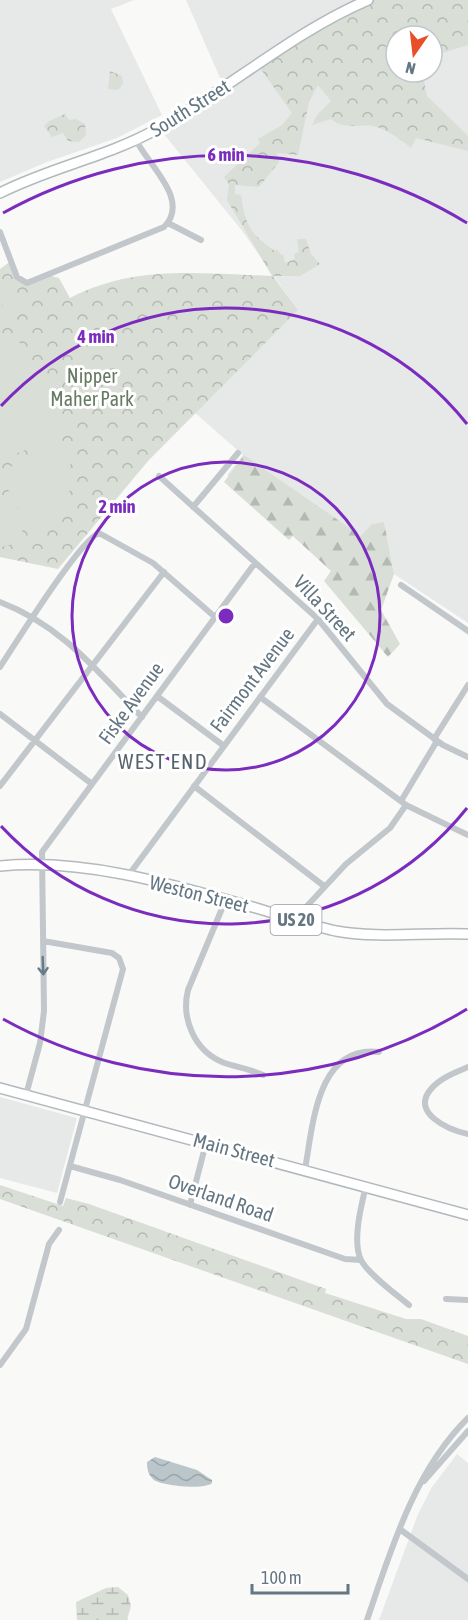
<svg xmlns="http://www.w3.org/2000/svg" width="468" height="1620" viewBox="0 0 468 1620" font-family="'Asap Condensed',sans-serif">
<defs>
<pattern id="forest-firs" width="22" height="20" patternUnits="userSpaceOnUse" patternTransform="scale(1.5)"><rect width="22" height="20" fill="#d9ded6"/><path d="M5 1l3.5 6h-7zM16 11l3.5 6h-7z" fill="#b4b9b3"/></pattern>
<pattern id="wetland-marsh" width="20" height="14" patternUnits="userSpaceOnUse" patternTransform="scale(1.5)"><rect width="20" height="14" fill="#d9ded6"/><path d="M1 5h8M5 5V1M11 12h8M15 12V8" fill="none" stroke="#b4b9b3"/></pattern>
<pattern id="park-crowns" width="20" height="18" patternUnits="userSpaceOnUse" patternTransform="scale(1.5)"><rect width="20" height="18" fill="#d9ded6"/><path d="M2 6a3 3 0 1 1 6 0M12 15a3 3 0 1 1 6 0" fill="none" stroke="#b4b9b3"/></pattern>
<pattern id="water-waves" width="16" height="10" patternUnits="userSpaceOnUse" patternTransform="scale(1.5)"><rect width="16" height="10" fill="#bac6ca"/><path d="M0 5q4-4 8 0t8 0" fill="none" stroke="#9ba5a9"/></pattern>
</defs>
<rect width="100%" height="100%" fill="#f9f9f7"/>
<!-- built -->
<path fill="#e7e8e8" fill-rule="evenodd" d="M0 0H134L111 9 162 115 117 138 47 162 0 182Z
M186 0H468V623L394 574 384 522 372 524 331 571 227 475 243 455 194 412 298 310 243 232 159 128 224 87ZM396 36H432V72H396Z
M0 1097 77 1118 57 1193 0 1178Z
M457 1454 468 1463V1620H379L418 1514 432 1487Z"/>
<!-- forest -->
<path fill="url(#forest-firs)" d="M244 455 361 536 372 524 384 522 394 574 381 610 400 644 388 657 324 581 331 571 293 536 289 540 224 482Z"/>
<!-- wetland -->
<path fill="url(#wetland-marsh)" d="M118 1587 128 1595 131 1606 127 1620H77L76 1602 106 1588Z"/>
<!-- park -->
<path fill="url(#park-crowns)" d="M368 0H468V45L432 56V36H396V72H422L427 96 468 136V151L416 138 411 148C400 139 387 129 373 126 359 124 343 130 331 119L312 125 317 115 331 101 318 85 309 102 298 155 277 153 279 162 259 187 235 185V194L241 195C245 223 249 234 275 251L277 249 281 255 283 254 285 263 295 259 294 254 299 252 297 239H306L311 254 320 264 300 276H273L298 310 148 461 58 569 0 557V269L11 261 17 277 24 282 48 275 59 278 70 298C136 264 201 274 272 276L227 200 229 184 224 177 260 143 258 139 282 125 292 113 258 65Z
M110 71 122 76 123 84 118 90 108 89Z
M65 114 69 120 76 119 85 124 86 135 79 142 68 141 63 133 52 137 44 126 49 121Z
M0 1185 63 1206 66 1198 89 1204 326 1289 325 1293 406 1319H421L468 1336V1364L0 1199Z"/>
<!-- pitch -->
<path fill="#d9ded6" d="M0 289 15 303 8 310 0 303Z
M5 339 18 340 70 426 48 441 5 458H0V345Z
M61 437C81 475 72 516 32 536L1 476 2 472Z
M0 502 4 503 29 541 0 547Z"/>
<!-- water -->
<path fill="url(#water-waves)" d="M155 1457 197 1470 212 1480V1483C205 1490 163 1486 154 1480 148 1475 147 1469 147 1462Z"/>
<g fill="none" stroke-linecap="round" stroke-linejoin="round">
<defs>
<path id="secondary" d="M0 193C51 167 107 157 157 129 229 89 293 32 368 0
M0 1088 468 1215"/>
<path id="primary" d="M0 866C85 858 175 885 256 908 283 916 309 925 336 931 380 939 423 932 468 934"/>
</defs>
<!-- secondary casing -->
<use href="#secondary" stroke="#b2b9be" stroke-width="12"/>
<!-- primary casing -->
<use href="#primary" stroke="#b3b9bd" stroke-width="12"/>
<!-- minor -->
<path stroke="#c2c7cb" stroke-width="6" d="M168 223 201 240
M0 232 17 277 27 283 164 227C191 200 148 165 136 140
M159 476 318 619 387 704 443 745 468 757
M193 507 238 453
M401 585 468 631
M0 602C61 625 97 671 142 717
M0 667C16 643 79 541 99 533L153 563 215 617
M157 696 224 746
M260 697 406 805 468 835
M0 714 92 784
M434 739 468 685
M0 786 164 572
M194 786 324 886
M401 801 437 741
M128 876 318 619
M226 899 188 990C181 1018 194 1050 222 1062 235 1067 250 1069 263 1075
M294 920 346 864 390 828 406 805
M43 941 112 953 119 958 123 969 60 1202
M468 1067C456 1072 440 1078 431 1089 410 1113 449 1130 468 1134
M26 1095 40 1043 44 1011 42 852 255 563
M70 1166 120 1180 345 1259 361 1260
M305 1169C313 1127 316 1045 379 1052
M366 1186C361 1206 352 1242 361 1260 368 1274 397 1295 409 1305
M190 1205 206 1143
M446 1299 468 1300
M0 1365 26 1329 49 1244 59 1230
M424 1481 468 1431
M401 1530 468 1579
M367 1620C391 1550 414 1471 468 1418"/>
<!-- secondary -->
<use href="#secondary" stroke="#fff" stroke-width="9"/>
<!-- primary -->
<use href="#primary" stroke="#fff" stroke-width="9"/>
</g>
<!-- one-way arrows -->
<defs><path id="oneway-shaft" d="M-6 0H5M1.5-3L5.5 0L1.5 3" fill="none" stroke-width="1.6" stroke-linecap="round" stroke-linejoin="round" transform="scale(1.5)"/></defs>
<use stroke="#687a86" href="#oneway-shaft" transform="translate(43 966) rotate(88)"/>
<!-- distance rings -->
<g fill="none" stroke="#7b2cbf" stroke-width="3">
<circle cx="226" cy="616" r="154"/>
<path d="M467 808A308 308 0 0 1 1 826M1 406A308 308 0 0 1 467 424"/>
<path d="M467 1009A461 461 0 0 1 3 1019M3 213A461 461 0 0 1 467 223"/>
</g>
<g text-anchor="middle" stroke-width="6" stroke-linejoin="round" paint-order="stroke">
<!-- shield labels -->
<rect fill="#fff" stroke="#929fa8" stroke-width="1.5" x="270.5" y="905" width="51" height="30" rx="4.5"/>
<g font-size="18" font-weight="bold" fill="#637682">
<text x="296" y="926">US 20</text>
</g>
<!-- street labels -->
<g font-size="20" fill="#637682" stroke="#fff">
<text transform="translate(190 108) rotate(-32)" y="7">South Street</text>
<text transform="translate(325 608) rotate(47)" y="7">Villa Street</text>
<text transform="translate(252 680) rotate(-53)" y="7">Fairmont Avenue</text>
<text transform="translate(131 703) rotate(-54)" y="7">Fiske Avenue</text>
<text transform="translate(199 894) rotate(14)" y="7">Weston Street</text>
<text transform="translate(234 1150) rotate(15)" y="7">Main Street</text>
<text transform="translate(221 1198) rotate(19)" y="7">Overland Road</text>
</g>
<!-- park labels -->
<g font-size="20" fill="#677a62" stroke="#fff">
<text x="92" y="383">Nipper<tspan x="92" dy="23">Maher Park</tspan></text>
</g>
<!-- neighbourhood labels -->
<g font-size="21" letter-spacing="1.5" fill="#56636d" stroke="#fff">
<text x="163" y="769">WEST END</text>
</g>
</g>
<circle cx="226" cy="616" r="9" fill="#7b2cbf" stroke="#fff" stroke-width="3"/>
<g font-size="18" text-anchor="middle" font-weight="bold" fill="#7b2cbf" stroke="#fff" stroke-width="6" stroke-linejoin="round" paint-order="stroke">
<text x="226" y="161">6 min</text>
<text x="96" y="343">4 min</text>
<text x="117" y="513">2 min</text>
</g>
<!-- north arrow -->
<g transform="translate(414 54) rotate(194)"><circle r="28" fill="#ffffff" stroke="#c1c8cd" stroke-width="1.5"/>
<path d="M0-4.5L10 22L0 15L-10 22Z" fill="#e84f28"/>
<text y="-9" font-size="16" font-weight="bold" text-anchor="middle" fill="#637682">N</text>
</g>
<!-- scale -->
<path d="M252 1584v9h96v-9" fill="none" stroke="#637682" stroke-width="3"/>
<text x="261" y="1584" font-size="18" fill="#637682" stroke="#ffffff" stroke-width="4.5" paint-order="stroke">100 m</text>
</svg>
